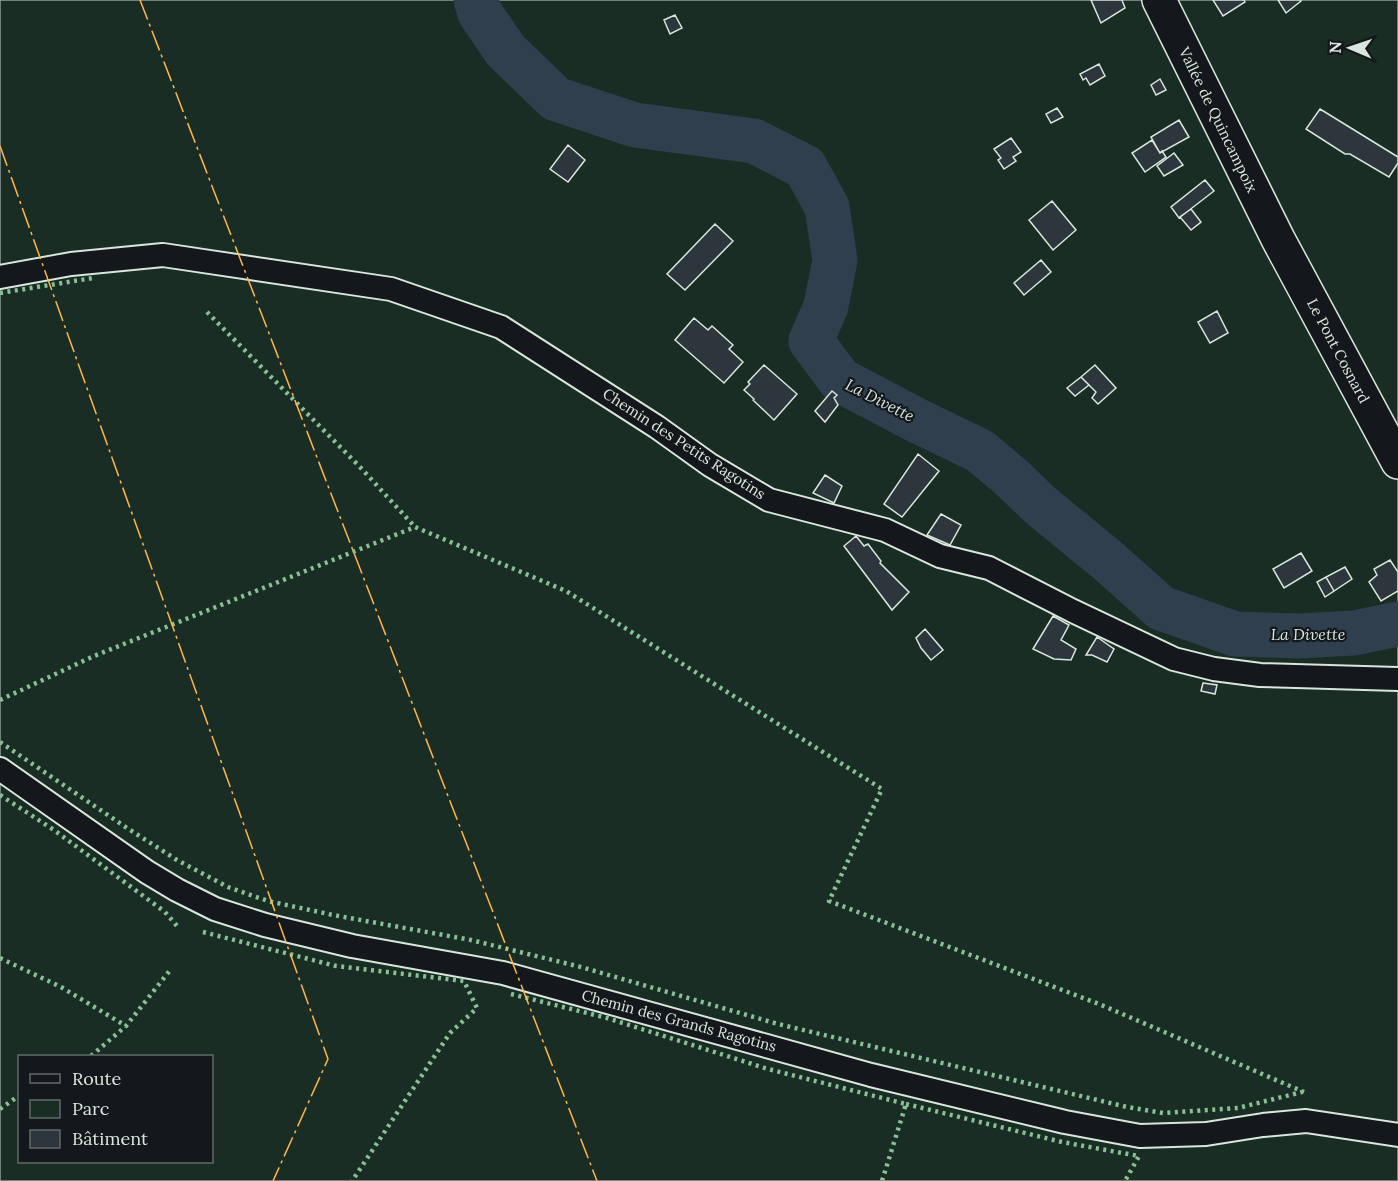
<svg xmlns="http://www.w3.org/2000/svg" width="1398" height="1181" viewBox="0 0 1398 1181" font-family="Lora,serif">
<rect width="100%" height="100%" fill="#14181c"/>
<!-- green -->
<path fill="#1a2d24" stroke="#939e99" stroke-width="1.5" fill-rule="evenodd" d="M0 0H1398V1181H0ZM20 1056H212V1162H20Z"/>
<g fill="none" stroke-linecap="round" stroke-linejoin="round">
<!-- river -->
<path stroke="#2f3f4d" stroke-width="45" d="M476 0 480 13 506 51 556 99 635 125 754 141 805 167 827 207 835 260 826 306 811 341 840 380 916 420 980 451 1012 478 1040 505 1106 559 1161 608 1235 634 1298 636 1354 633 1398 624"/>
</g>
<!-- building -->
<path fill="#2c363c" stroke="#d8e6dc" stroke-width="1.5" d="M1091 0H1122L1125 8 1101 23Z
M1213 0H1244L1245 2 1223 16Z
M1278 0H1300L1301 1 1286 13Z
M675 15 682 28 670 34 664 20Z
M1099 64 1105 76 1090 85 1086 78 1083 80 1080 74Z
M1160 79 1166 90 1156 95 1151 85Z
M1057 108 1063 117 1051 123 1046 114Z
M1320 109 1398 157V163L1389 177 1350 154H1345L1306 129Z
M1179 120 1189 137 1160 153 1151 137Z
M1011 138 1021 152 1013 157 1016 161 1004 169 998 160 1001 158 994 149Z
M1152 140 1160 153 1162 151 1166 157 1145 172 1132 153Z
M568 145 585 160 568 182 550 169Z
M1174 153 1183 165 1164 176 1157 166Z
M1205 180 1214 191 1179 218 1171 207Z
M1052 201 1076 230 1053 250 1029 220Z
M1191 209 1201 222 1191 230 1180 217Z
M715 224 733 241 685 290 667 274Z
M1041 260 1051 272 1024 295 1014 283Z
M1217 311 1228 333 1210 343 1198 322Z
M694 318 708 330 712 326 733 345 729 349 743 362 724 383 675 340Z
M764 365 797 394 774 420 753 400 754 399 744 390 750 384 748 382Z
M1095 365 1116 388 1098 404 1092 398 1096 392 1081 377Z
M1081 377 1089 385 1075 396 1067 388Z
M832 391 837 395 834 398 838 405 825 422 815 411Z
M918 454 939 471 902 517 884 504Z
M825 475 842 486 834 503 813 493Z
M941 514 961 525 950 545 927 535Z
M856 536 864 546 868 544 881 561 880 563 909 592 892 610 844 546Z
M1301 553 1312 571 1284 588 1273 569Z
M1390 560 1398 572V591L1381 601 1369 582 1377 575 1374 569Z
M1345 567 1352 579 1334 591 1326 577Z
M1326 577 1334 591 1325 597 1317 582Z
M1053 616 1069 625 1061 640 1076 649 1071 660 1054 659 1033 649Z
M925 629 943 650 931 660 921 648 916 638Z
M1097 637 1114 649 1107 662 1092 655H1086Z
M1203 683 1217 685 1215 694 1201 691Z"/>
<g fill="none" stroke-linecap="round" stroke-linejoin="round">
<defs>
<path id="street" d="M0 277 71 264 163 255 391 289 501 327 657 427 710 465 769 500 885 530 940 556 989 568 1073 611 1174 659 1214 669 1260 675 1398 679
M0 769 147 872 177 890 215 909 265 925 352 946 503 973 871 1075 1065 1122 1140 1136 1206 1134 1263 1125 1306 1121 1398 1135"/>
<path id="secondary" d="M1159 0 1278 239 1398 462"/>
</defs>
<!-- street casing -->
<use href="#street" stroke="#d8e6dc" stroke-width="26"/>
<!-- secondary casing -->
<use href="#secondary" stroke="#d8e6dc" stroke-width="36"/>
<!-- street -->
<use href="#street" stroke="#14181c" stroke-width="22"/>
<!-- secondary -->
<use href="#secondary" stroke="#14181c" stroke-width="33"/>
<!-- hedge -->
<path stroke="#8ac095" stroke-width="4.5" stroke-dasharray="3 4.5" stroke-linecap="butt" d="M0 293 93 278
M207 312 360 467 415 527
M0 700 94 656 415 527 566 591 882 789 829 901 1099 1004 1304 1092
M0 742 127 828 177 860 228 887 268 901 333 915 471 940 581 967 778 1024 1127 1107 1163 1113 1238 1108 1302 1092
M0 795 54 830 165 912 177 926
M203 932 336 966 464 981 477 1008 450 1033 352 1181
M0 958 61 987 126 1026
M511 994 607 1018 768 1069 906 1104 882 1181
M91 1056 126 1026 171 969
M906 1104 1062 1142 1139 1156 1125 1181
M0 1109 20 1095"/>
<!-- power -->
<path stroke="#ffb74d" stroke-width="1.5" stroke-dasharray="21 4.5 3 4.5" stroke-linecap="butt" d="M140 0 597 1181
M0 146 328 1059 273 1181"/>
</g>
<g text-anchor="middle" stroke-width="4.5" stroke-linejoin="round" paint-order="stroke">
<!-- street labels -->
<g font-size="15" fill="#d8e6dc" stroke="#14181c">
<text transform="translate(1218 120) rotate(64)" y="5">Vallée de Quincampoix</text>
<text transform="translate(1338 351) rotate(62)" y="5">Le Pont Cosnard</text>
<text transform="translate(684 444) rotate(33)" y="5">Chemin des Petits Ragotins</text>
<text transform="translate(679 1021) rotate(15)" y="5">Chemin des Grands Ragotins</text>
</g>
<!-- water labels -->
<g font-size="16" font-style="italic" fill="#d8e6dc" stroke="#14181c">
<text transform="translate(880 400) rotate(27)" y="6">La Divette</text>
<text x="1308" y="640">La Divette</text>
</g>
</g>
<!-- legend -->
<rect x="18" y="1055" width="195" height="108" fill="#14181c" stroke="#626a69" stroke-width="1.5"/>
<rect x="30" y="1074" width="30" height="9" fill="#14181c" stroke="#626a69" stroke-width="1.5"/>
<text x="72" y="1085" font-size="18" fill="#d8e6dc">Route</text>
<rect x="30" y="1100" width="30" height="18" fill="#1a2d24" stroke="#626a69" stroke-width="1.5"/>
<text x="72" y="1115" font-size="18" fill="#d8e6dc">Parc</text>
<rect x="30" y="1130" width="30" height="18" fill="#2c363c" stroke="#626a69" stroke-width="1.5"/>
<text x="72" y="1145" font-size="18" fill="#d8e6dc">Bâtiment</text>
<!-- north arrow -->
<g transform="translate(1350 48) rotate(272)" stroke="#14181c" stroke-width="4.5" paint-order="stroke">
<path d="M0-4.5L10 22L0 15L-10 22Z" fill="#d8e6dc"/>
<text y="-9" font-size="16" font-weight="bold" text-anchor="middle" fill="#d8e6dc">N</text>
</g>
</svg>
